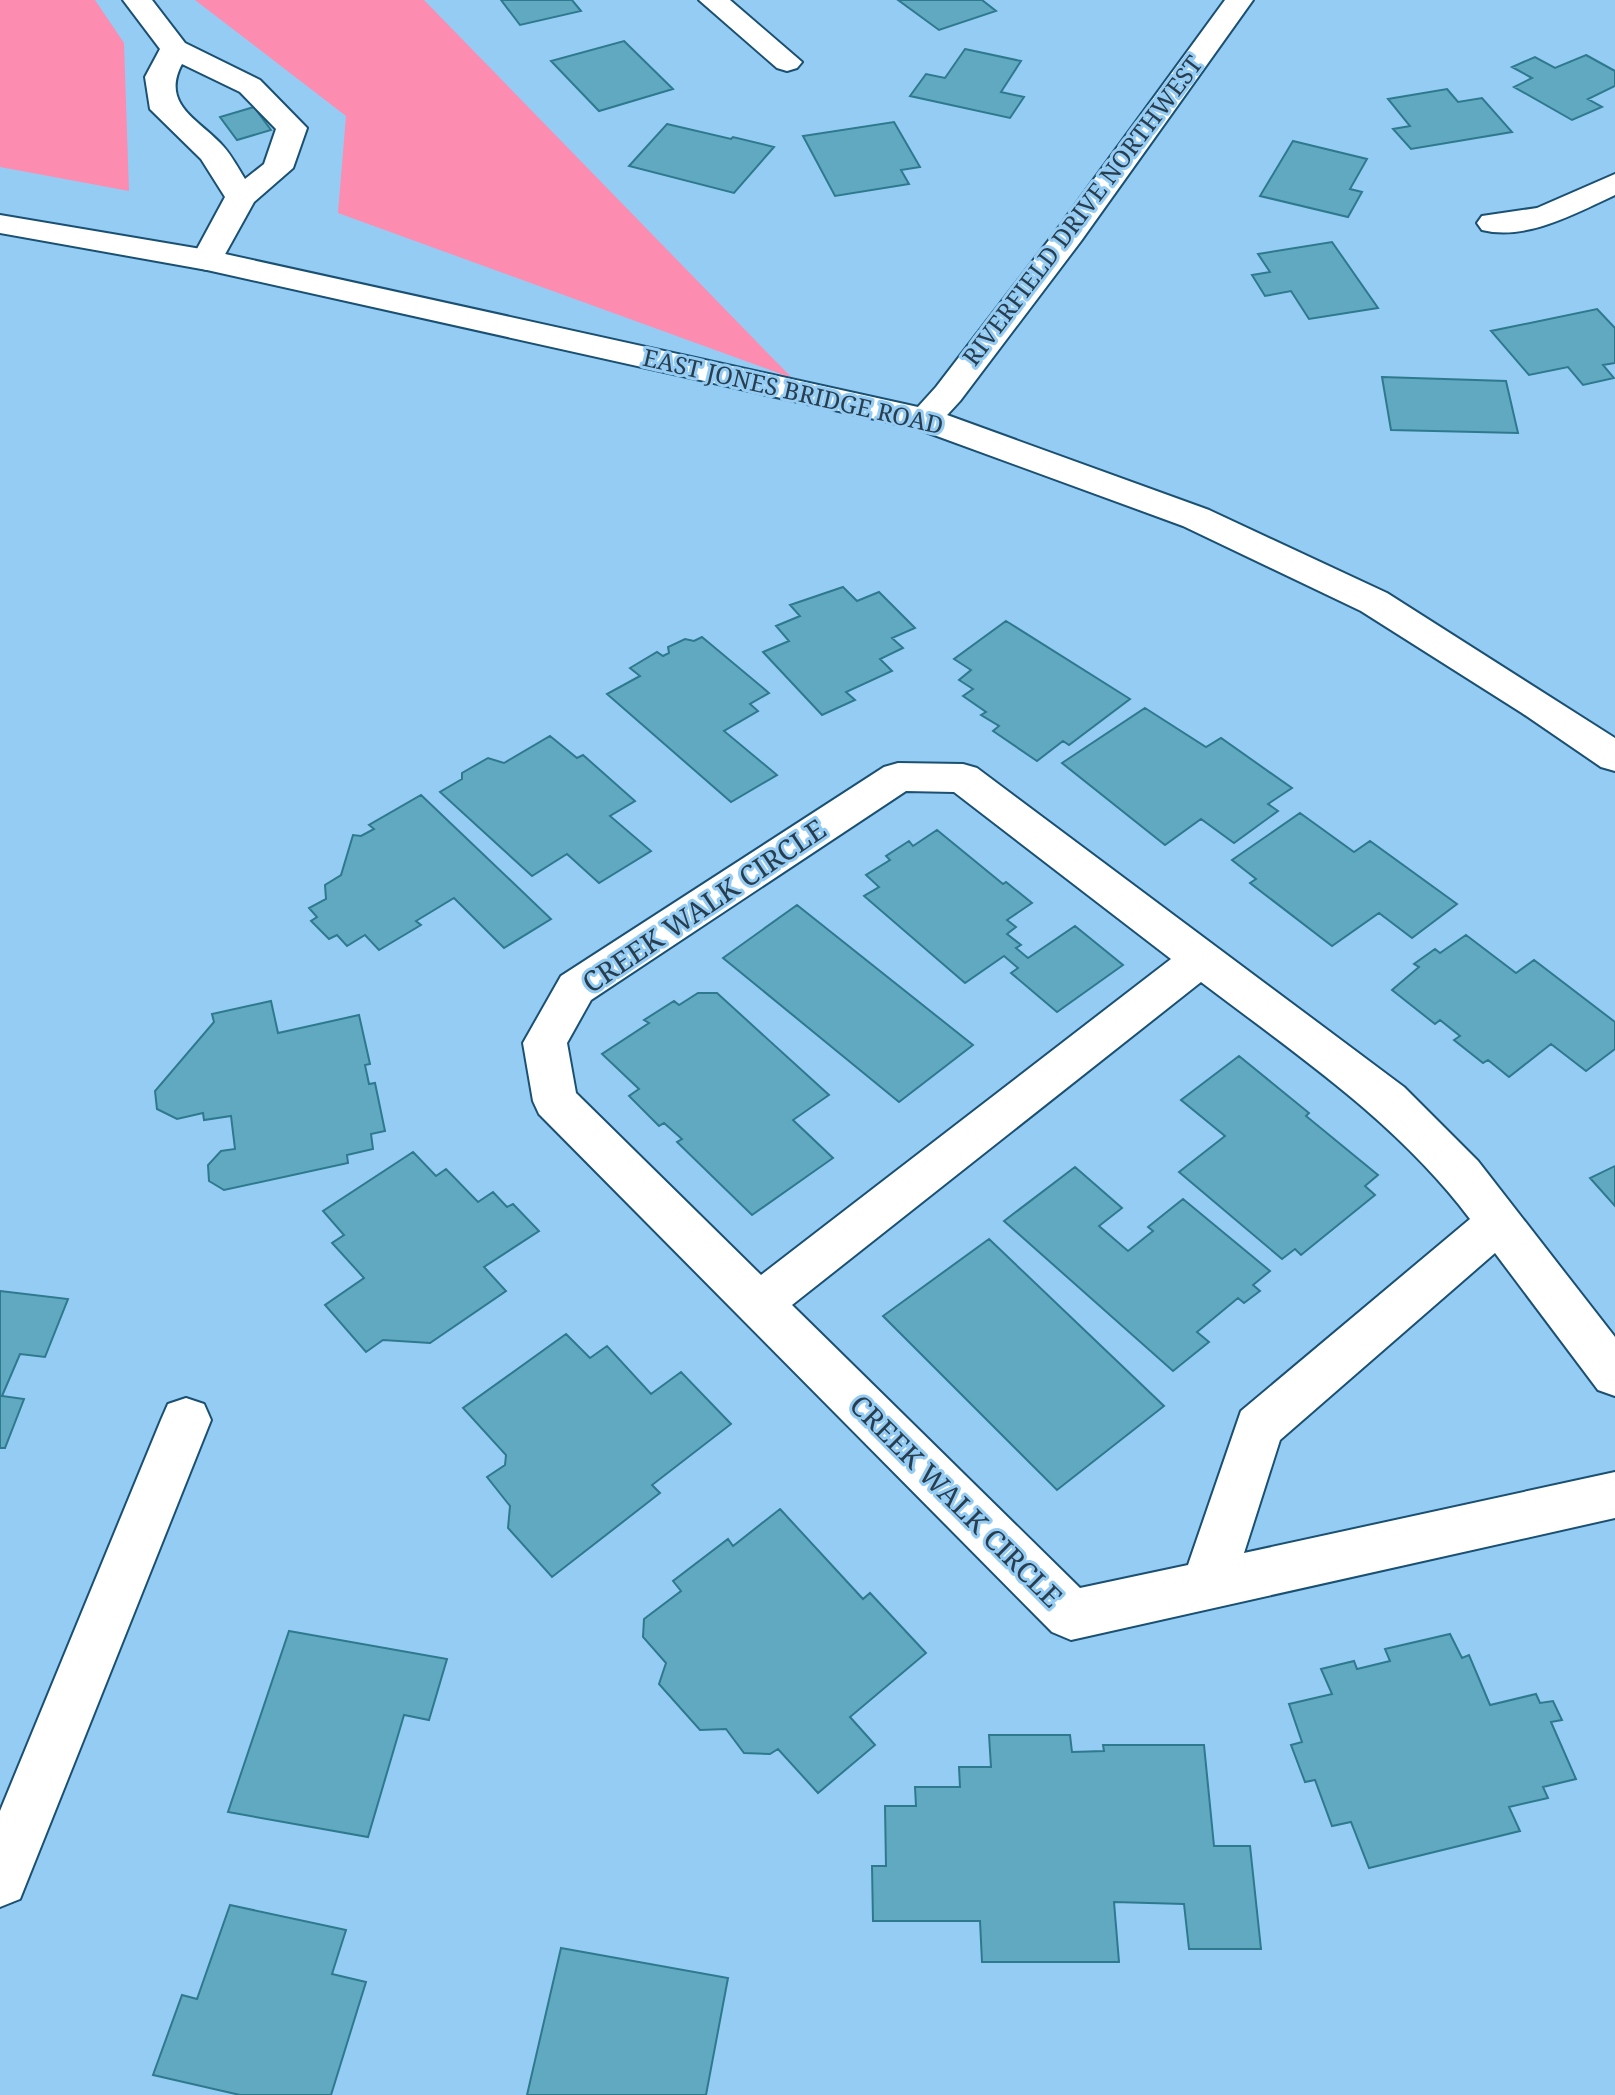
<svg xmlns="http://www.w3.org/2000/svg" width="1615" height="2095" viewBox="0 0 1615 2095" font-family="'Noto Serif',serif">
<rect width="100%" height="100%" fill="#95ccf4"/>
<!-- green -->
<path fill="#fd8cb1" d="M0 0H95L124 43 129 191 0 167Z
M195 0H424L792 378 338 213 346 116Z"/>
<!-- building -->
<path fill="#61a9c0" stroke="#2e798e" stroke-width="2" d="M501 0H572L581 11 520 25Z
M898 0H982L996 11 939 30Z
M624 41 673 89 599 111 551 61Z
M965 49 1021 61 1001 92 1024 97 1010 118 910 96 926 74 945 78Z
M1586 55 1615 71V86L1588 99 1602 107 1572 120 1514 87 1532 78 1512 67 1535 57 1555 68Z
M1447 89 1458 102 1482 98 1512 132 1411 149 1393 129 1410 126 1388 99Z
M254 107 271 130 237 140 220 117Z
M894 122 920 167 901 170 909 184 835 196 803 136Z
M667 124 731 139 733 137 774 147 734 193 629 166Z
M1293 141 1367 159 1350 189 1362 192 1348 217 1260 196Z
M1332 242 1378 308 1309 319 1291 291 1265 296 1252 275 1270 272 1258 254Z
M1597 309 1615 328V363L1603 365 1614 378 1583 385 1568 367 1529 375 1491 331Z
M1382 377 1506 381 1518 433 1391 430Z
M843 587 857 601 879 592 915 628 892 638 903 648 880 659 892 671 846 692 855 700 822 715 763 652 789 641 776 626 800 616 790 605Z
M1006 621 1130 699 1069 745 1063 741 1037 761 993 731 999 726 981 715 986 712 963 696 973 689 959 680 971 670 954 659Z
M702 637 769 693 750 704 758 711 724 731 777 775 731 802 607 694 640 676 630 668 657 652 663 656 669 653 668 647 685 639 694 641Z
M1145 708 1206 747 1221 738 1292 788 1268 804 1278 811 1234 843 1201 819 1165 845 1062 763Z
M550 736 577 758 583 755 635 801 610 816 651 851 599 883 567 854 532 876 440 792 462 779V773L488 758 504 763Z
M421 795 551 919 504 948 454 898 416 921 421 925 379 950 365 935 347 946 337 935 329 939 311 921 317 917 309 908 326 899 325 885 341 875 353 835 361 836 374 829 369 825Z
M1300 813 1354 852 1370 841 1457 904 1412 938 1379 913 1332 946 1250 883 1256 879 1232 860Z
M937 830 1003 884 1006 882 1032 903 1007 920 1016 927 1007 934 1021 945 1016 948 1028 958 1075 926 1123 965 1057 1012 1011 973 1018 968 1004 956 965 983 864 896 879 887 866 875 890 860 886 856 909 841 913 846Z
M797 905 973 1045 899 1102 723 958Z
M1466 935 1516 973 1534 960 1615 1022V1049L1586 1071 1551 1044 1509 1077 1488 1060 1483 1063 1454 1040 1460 1036 1440 1020 1435 1024 1392 990 1419 967 1414 964 1435 949 1440 953Z
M698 993H717L829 1095 793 1120 833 1158 752 1215 677 1142 682 1139 664 1123 659 1126 629 1096 639 1089 602 1054 649 1023 644 1020 674 1001 679 1005Z
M271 1001 278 1033 359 1015 370 1064 365 1065 369 1084 375 1083 385 1131 371 1134 373 1149 347 1155 348 1163 224 1190 209 1181 208 1165 221 1151 235 1149 231 1116 204 1120 203 1113 177 1119 157 1109 155 1091 214 1022 212 1014Z
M1239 1056 1309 1113 1306 1116 1378 1175 1365 1186 1375 1195 1301 1255 1295 1249 1282 1259 1179 1172 1225 1136 1181 1100Z
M413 1152 436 1176 446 1169 478 1202 493 1192 507 1207 513 1204 539 1231 484 1267 506 1291 430 1343 383 1340 366 1352 325 1305 364 1278 332 1243 344 1235 323 1211Z
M1615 1166V1206L1590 1178Z
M1075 1167 1122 1208 1099 1226 1128 1251 1153 1231 1148 1227 1183 1199 1270 1271 1253 1285 1260 1291 1244 1303 1238 1298 1197 1332 1209 1342 1173 1371 1004 1221Z
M989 1239 1164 1406 1057 1490 883 1316Z
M0 1291 68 1299 45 1357 20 1354 2 1396 24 1399 5 1448H0Z
M566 1334 590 1358 607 1346 651 1394 681 1372 731 1424 652 1485 660 1493 552 1577 508 1528 510 1506 487 1477 505 1465 506 1455 463 1408Z
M780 1509 863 1599 870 1593 926 1653 850 1717 875 1745 818 1793 778 1749 770 1754 744 1753 726 1729 700 1730 659 1684 666 1663 643 1637 644 1619 681 1591 673 1581 728 1539 733 1546Z
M289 1631 447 1659 429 1720 404 1715 368 1837 228 1812Z
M1450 1634 1462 1658 1469 1655 1490 1705 1536 1694 1540 1703 1553 1701 1562 1720 1551 1722 1576 1779 1543 1787 1548 1798 1509 1807 1520 1831 1369 1868 1351 1822 1332 1826 1315 1780 1305 1782 1291 1745 1302 1742 1289 1704 1332 1694 1321 1669 1354 1661 1357 1669 1390 1661 1385 1649Z
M989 1735H1070L1072 1752 1104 1751 1103 1745H1204L1214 1846H1250L1261 1949H1189L1184 1904 1114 1902 1119 1962H982L980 1921H873L872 1866H886L885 1806H916L915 1787H960L959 1767H991Z
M230 1905 346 1930 332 1974 366 1982 331 2095H240L153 2075 182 1995 197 1999Z
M561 1948 728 1978 706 2095H527Z"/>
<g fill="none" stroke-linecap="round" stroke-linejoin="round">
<defs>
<path id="minor" d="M123 0H152L185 43 260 80 307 128 293 168 254 202 218 267 207 270 196 267 191 260 225 197 201 159 150 109 145 77 160 49ZM182 64 240 92 276 129 264 164 245 179C238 168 232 156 223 146 200 120 160 105 182 64Z
M699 0H730L802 62 797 68 787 71 777 68Z
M1225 0H1253L1081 241 960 401 936 427 924 430 912 427 907 419 936 387 1059 227Z
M1615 174V195C1576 213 1527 241 1482 230L1477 223 1482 216 1537 208Z
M898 763 963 764 977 768 1404 1087 1478 1161 1615 1337V1396L1598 1390 1495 1253 1280 1440 1244 1553 1615 1472V1518L1071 1640 1052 1632 539 1114 533 1101 523 1043 561 976 884 767ZM906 791 954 792 1171 959 761 1275 576 1093 567 1043 591 1000ZM1201 982C1297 1055 1397 1122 1470 1219L1241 1411 1188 1565 1080 1588 792 1305Z
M186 1398 204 1404 211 1420 20 1899 0 1907V1811L161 1420 168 1404Z"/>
<path id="tertiary" d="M0 215 207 250 936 411 1209 510 1387 593 1615 738V771L1601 767 1522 713 1361 611 1183 526 915 428 207 270 0 233Z"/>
</defs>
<!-- minor casing -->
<use href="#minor" stroke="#1a5072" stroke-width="4"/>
<!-- tertiary casing -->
<use href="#tertiary" stroke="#1a5072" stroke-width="4"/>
<!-- minor -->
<use href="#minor" fill="#fff" fill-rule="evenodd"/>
<!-- tertiary -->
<use href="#tertiary" fill="#fff" fill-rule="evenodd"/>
</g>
<g text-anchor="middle" stroke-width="6" stroke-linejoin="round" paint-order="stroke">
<!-- far-street labels -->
<g font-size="24" fill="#283e4e" stroke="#95ccf4">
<text transform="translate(1083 211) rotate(-53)" y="8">RIVERFIELD DRIVE NORTHWEST</text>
<text transform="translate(793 392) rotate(13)" y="8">EAST JONES BRIDGE ROAD</text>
</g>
<!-- street labels -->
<g font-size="28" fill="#283e4e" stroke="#95ccf4">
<text transform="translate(704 906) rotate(-34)" y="10">CREEK WALK CIRCLE</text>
<text transform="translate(956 1501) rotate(45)" y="10">CREEK WALK CIRCLE</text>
</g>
</g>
</svg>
